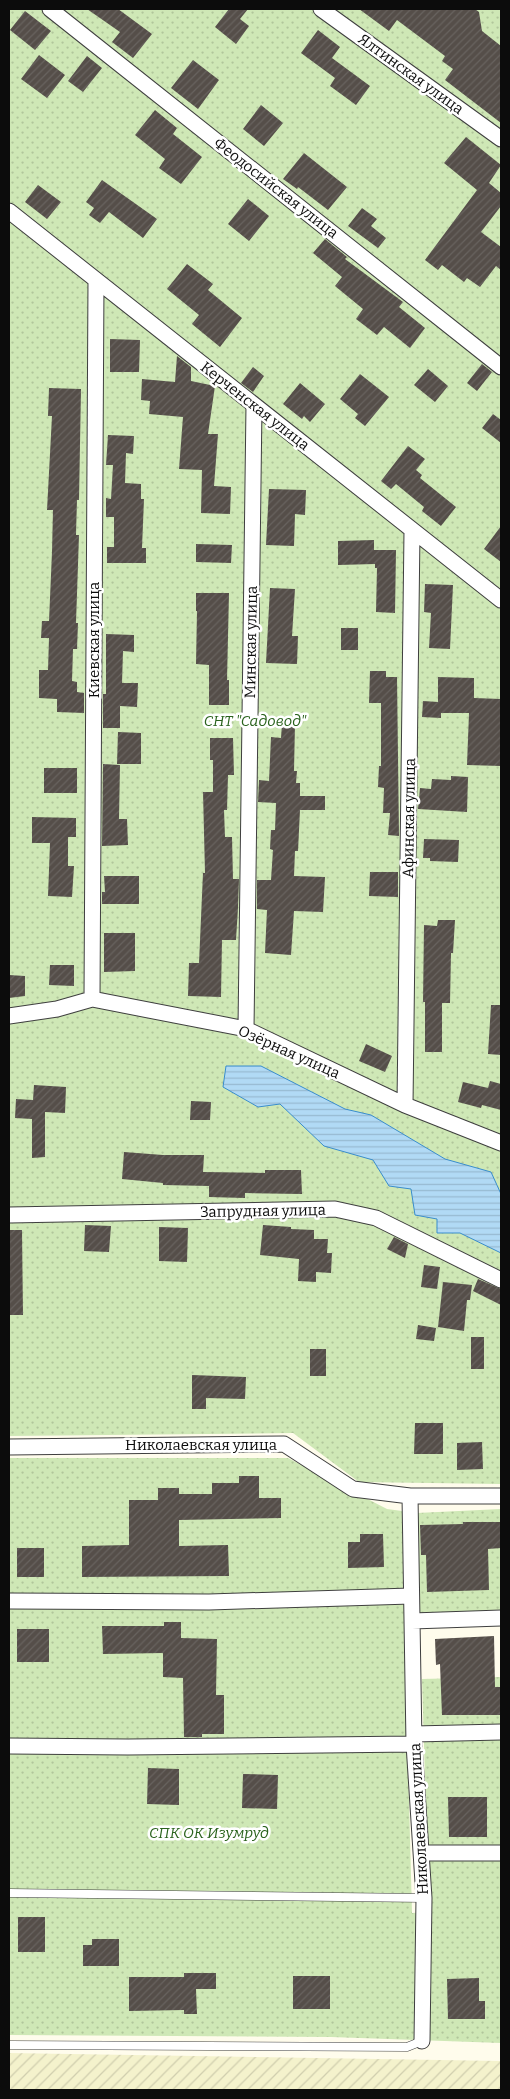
<svg xmlns="http://www.w3.org/2000/svg" width="510" height="2099" viewBox="0 0 510 2099" font-family="Bitter,serif">
<defs>
<pattern id="farmland-furrows" width="10" height="10" patternUnits="userSpaceOnUse" patternTransform="scale(1.25)"><rect width="10" height="10" fill="#f4f2cc"/><path d="M-1 1l2-2M0 10L10 0M9 11l2-2" fill="none" stroke="#d0ceae"/></pattern>
<pattern id="garden-dots" width="8" height="8" patternUnits="userSpaceOnUse" patternTransform="scale(1.25)"><rect width="8" height="8" fill="#cfe8b6"/><path d="M2 2h.1M6 6h.1" fill="none" stroke="#b1c69b" stroke-width="1.8" stroke-linecap="round"/></pattern>
<pattern id="water-rules" width="6" height="5" patternUnits="userSpaceOnUse" patternTransform="scale(1.25)"><rect width="6" height="5" fill="#b1daf5"/><path d="M0 2.5h6" fill="none" stroke="#97bad1"/></pattern>
<pattern id="building-hatch" width="6" height="6" patternUnits="userSpaceOnUse" patternTransform="scale(1.25)"><rect width="6" height="6" fill="#554e49"/><path d="M-1 1l2-2M0 6l6-6M5 7l2-2" fill="none" stroke="#68635f"/></pattern>
</defs>
<rect width="100%" height="100%" fill="#fffcec"/>
<!-- farmland -->
<path fill="url(#farmland-furrows)" d="M9 2053 501 2061V2090H9Z"/>
<!-- garden -->
<path fill="url(#garden-dots)" d="M9 9H501V1484L359 1482 293 1433 9 1436Z
M9 1458H288L387 1509 417 1513 501 1509V1611L404 1614 412 1913 429 1912 422 1679 501 1677V2043L331 2037 9 2035Z"/>
<!-- water -->
<path fill="url(#water-rules)" stroke="#398dcc" d="M226 1066H261L345 1109 371 1115 445 1159 491 1172 501 1194V1253L460 1233H437V1219L415 1215 411 1189 389 1186 373 1160 324 1146 280 1104 258 1107 223 1087Z"/>
<!-- building -->
<path fill="url(#building-hatch)" d="M87 9H118L152 34 133 58 112 42 120 32Z
M229 9H248L240 19 249 26 236 44 215 27Z
M359 9H475L479 12 482 31 501 46V123L445 80 453 69 442 61 445 56 397 20 389 31Z
M25 11 51 31 35 50 10 30Z
M318 30 340 47 332 58 370 86 356 105 330 86 335 78 301 53Z
M39 55 65 75 47 98 21 79Z
M87 56 102 68 83 92 68 81Z
M193 60 219 80 198 109 171 88Z
M261 105 283 123 264 146 243 129Z
M155 110 177 128 173 134 202 157 181 184 159 168 165 159 135 135Z
M466 137 501 165 489 183 501 193V206L481 232 501 247V270L496 266 480 287 467 278 464 282 442 265 438 270 425 260 477 190 444 163Z
M304 153 347 187 328 210 298 187 297 189 283 179Z
M102 180 157 219 143 238 109 212 100 223 89 215 94 208 86 202Z
M38 185 61 202 47 219 25 202Z
M248 199 269 216 249 241 228 224Z
M362 208 377 219 371 226 386 238 378 248 348 226Z
M325 239 347 257 345 259 403 302 399 307 425 328 410 348 384 327 377 335 356 319 363 309 335 286 342 277 313 253Z
M187 264 213 284 208 290 242 318 220 347 192 324 199 315 167 289Z
M110 339 140 340 139 372H110Z
M177 356 191 367V381L215 386 208 434H218L214 486 231 487 230 514 201 513 202 470 179 469 183 417 149 414 150 401 141 400 142 379 175 382Z
M482 364 492 372 477 391 467 383Z
M253 367 264 376 253 392 241 383Z
M428 369 448 386 435 402 414 385Z
M360 374 389 397 365 426 355 418 358 414 340 399Z
M300 383 325 404 310 422 304 416 302 419 283 404Z
M49 388 81 389 79 500H77L76 535H79L76 623H78L77 649H73L72 681 77 682V692L84 693V713L57 712V699L39 698V670H48L49 638H41L42 621H49L52 552 53 510H47L52 416H48Z
M493 414 501 420V443L482 428Z
M108 435 134 436 133 454 126 453 125 483 141 484V499H144L142 548H146V563H107V547H114V517H106V498L111 499 113 465H106Z
M408 446 425 459 416 470 422 475 420 478 456 507 441 526 422 511 424 507 396 484 391 489 381 481Z
M269 489 306 490 305 515 295 514 294 546 266 545Z
M501 526V562L484 549Z
M374 540V550H396L395 613 376 612 377 568H375V564L338 565V541Z
M196 544 232 545 231 563 196 562Z
M425 584 453 585 450 649 429 648 431 613 424 612Z
M270 588 295 589 292 636H298L297 664 266 663Z
M196 593H229L227 680H229V705H209V665L196 664 197 611H196Z
M341 628H358V650H341Z
M106 634 134 635V652L123 651 122 683H138L137 707 120 706V728H103V694H106Z
M370 671H386V677H397L399 836 388 835 390 813H383L384 788 378 787 379 766H381V703H369Z
M438 677 474 678V698L501 699V766L467 765 469 713H441V718L422 717 423 701 438 702Z
M282 724H295L294 771H297L296 783H300V796H325V810H300L298 851H295L294 876 325 877 323 912 294 911 291 955 265 953 267 910 257 909V880H271L273 850 270 849 271 830H275L276 803 258 802 259 780 269 781 271 737 281 738Z
M118 732 141 733V764H117Z
M210 738H233L234 775H228L227 810H224L225 837H232L233 879H239L238 908 236 940H222L221 997 188 996 189 963H199L203 873H205L203 792H213V760H210Z
M103 764 120 765 119 819H127L128 845 102 846Z
M44 768H77V793H44Z
M451 776 468 777 467 812 418 809 420 788 431 789 432 779 451 780Z
M32 817 76 818V837H68V866H74L72 897 48 896 50 843H32Z
M424 839 459 840 458 862 430 861V858H423Z
M370 872H398V897L369 896Z
M104 876H139V904H102V892H105Z
M438 920H455L453 953H451L450 1003H442V1052H425V1002H423L424 925 437 926Z
M104 933H135V971L104 972Z
M50 965H74V986L49 985Z
M9 975 25 976V996L9 998Z
M491 1005H501V1055L488 1054Z
M366 1044 392 1056 385 1072 359 1061Z
M490 1081 501 1084V1110L482 1105 481 1108 458 1102 463 1082 488 1088Z
M34 1085 66 1087 65 1113 45 1112V1157L32 1158V1119L15 1118 16 1099 33 1100Z
M191 1101 211 1102 210 1120H190Z
M124 1152 163 1155H204L203 1172 265 1173V1170H301L302 1194 245 1193V1198L209 1197V1186L163 1185V1183L122 1179Z
M85 1225 111 1226 109 1252 84 1251Z
M263 1225 291 1227V1229L314 1230V1239H328L327 1253H332L331 1273 316 1272V1282L298 1281 299 1259 260 1255Z
M159 1227 188 1228 187 1262 159 1261Z
M9 1230H22L23 1315H9Z
M394 1237 408 1244 405 1258 387 1249Z
M424 1265 440 1267 437 1289 421 1287Z
M478 1279 501 1289V1305L473 1291Z
M443 1282 472 1285 470 1300H467L464 1331 438 1327Z
M418 1325 436 1328 434 1341 416 1339Z
M471 1337H484V1369H471Z
M310 1349H326V1376H310Z
M192 1375 246 1377 245 1399 206 1398V1409H192Z
M415 1423H443V1454H414Z
M482 1442 483 1469 457 1470V1443Z
M239 1476H259V1498H281V1518L179 1520V1546L228 1545 229 1576 82 1577V1546L129 1545V1500H158V1488H179V1494H212V1483H239Z
M463 1522H501V1548L488 1549 489 1590 427 1592 426 1555H421L420 1525 463 1524Z
M360 1534H383L384 1567 348 1568V1542H360Z
M17 1548H44V1577H17Z
M164 1622H181V1638L217 1639 216 1695H224V1734H202V1737H184L183 1678 163 1677V1653L103 1654 102 1626H164Z
M17 1629H49V1662H17Z
M494 1636 495 1687H500L501 1715H442L440 1664 436 1665 435 1639Z
M148 1768 179 1769V1805L147 1804Z
M243 1774 278 1775 277 1809 242 1808Z
M448 1797H487V1837H449Z
M18 1917H45V1952H18Z
M92 1939H119V1966H83V1945H92Z
M184 1973H216V1989H196L197 2014H184V2010L129 2011V1977H184Z
M293 1976H330V2009H293Z
M479 1978V2001H485V2019H448L447 1979Z"/>
<g fill="none" stroke-linecap="round" stroke-linejoin="round">
<defs>
<path id="lane" d="M9 1893 424 1898
M9 2045 407 2047 422 2041"/>
<path id="street" d="M50 9 501 367
M321 9 501 139
M9 211 501 600
M92 999 96 281
M9 1016 57 1009 92 999 246 1029 405 1105 501 1143
M246 1029 254 405
M405 1105 412 531
M9 1215 335 1209 376 1218 501 1280
M9 1447 284 1444 353 1489 410 1496
M9 1601 209 1602 411 1596
M412 1621 501 1618
M414 1734 501 1732
M9 1746 128 1747 414 1744
M421 1853H501
M422 2041 424 1898 414 1744 410 1496H501"/>
</defs>
<!-- lane casing -->
<use href="#lane" stroke="#3f3f3f" stroke-width="9"/>
<!-- street casing -->
<use href="#street" stroke="#3f3f3f" stroke-width="17"/>
<!-- lane -->
<use href="#lane" stroke="#fff" stroke-width="8"/>
<!-- street -->
<use href="#street" stroke="#fff" stroke-width="15"/>
</g>
<g text-anchor="middle" stroke-width="5" stroke-linejoin="round" paint-order="stroke">
<!-- street labels -->
<g font-size="15" fill="#0c0c0c" stroke="#fff">
<text transform="translate(411 74) rotate(36)" y="5">Ялтинская улица</text>
<text transform="translate(276 188) rotate(38)" y="5">Феодосийская улица</text>
<text transform="translate(255 406) rotate(38)" y="5">Керченская улица</text>
<text transform="translate(94 640) rotate(-90)" y="5">Киевская улица</text>
<text transform="translate(251 642) rotate(-89)" y="5">Минская улица</text>
<text transform="translate(409 818) rotate(-89)" y="5">Афинская улица</text>
<text transform="translate(289 1052) rotate(24)" y="5">Озёрная улица</text>
<text transform="translate(263 1211) rotate(-1)" y="5">Запрудная улица</text>
<text x="201" y="1450">Николаевская улица</text>
<text transform="translate(419 1819) rotate(-93)" y="5">Николаевская улица</text>
</g>
<!-- park labels -->
<g font-size="15" font-style="italic" fill="#2a631d" stroke="#fff">
<text x="255" y="726">СНТ "Садовод"</text>
<text x="209" y="1838">СПК ОК Изумруд</text>
</g>
</g>
<!-- border -->
<rect width="510" height="2099" fill="none" stroke="#0c0c0c" stroke-width="20"/>
</svg>
